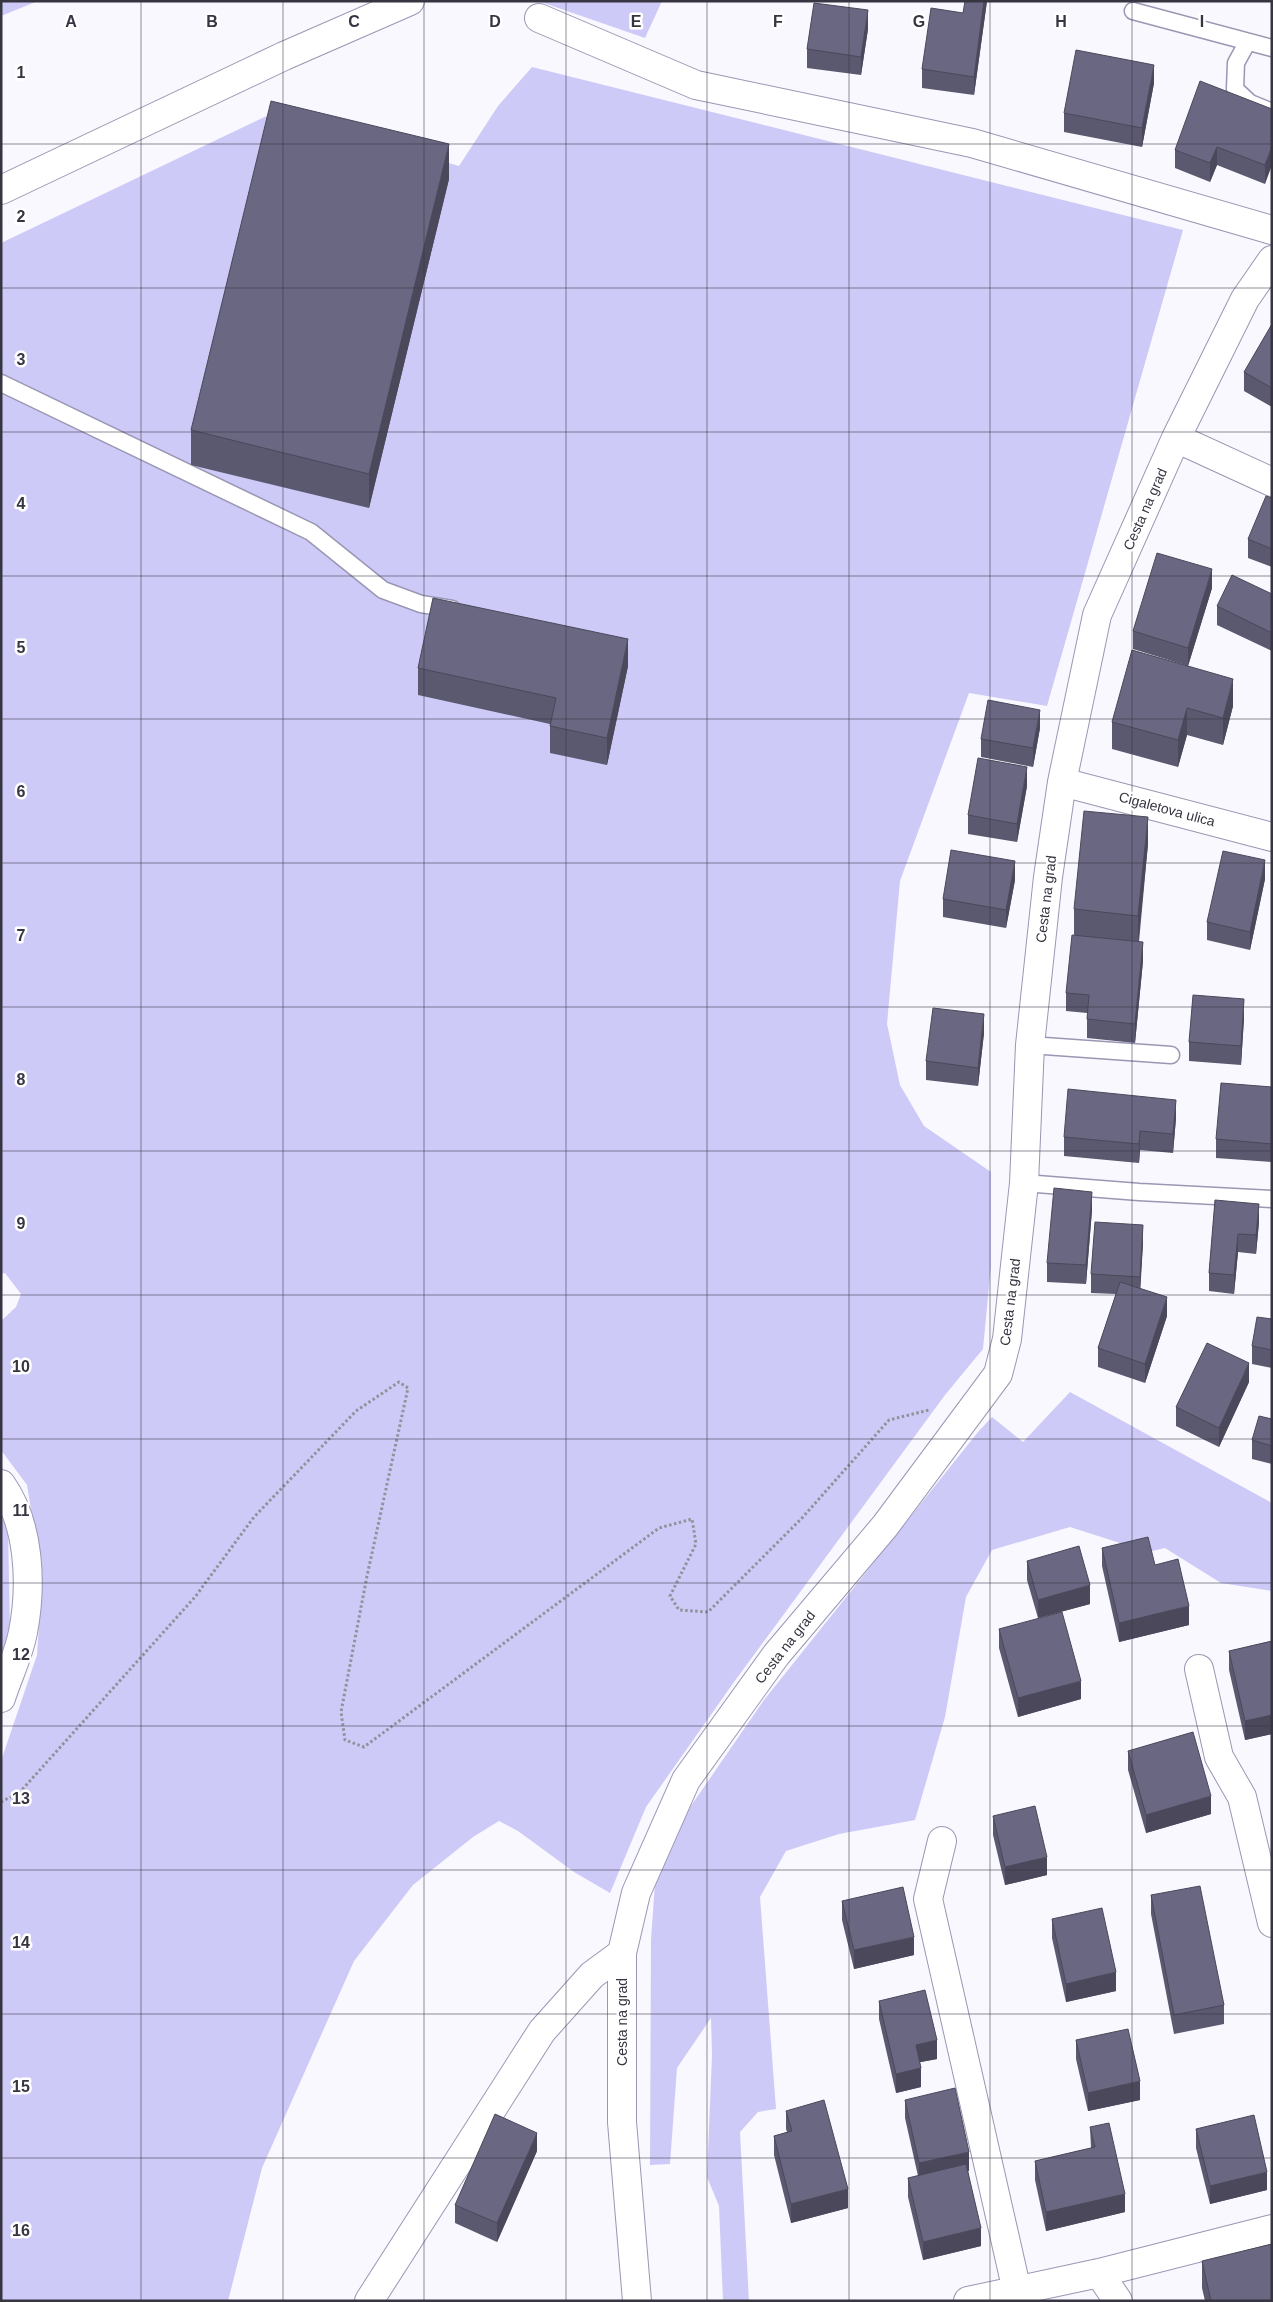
<svg xmlns="http://www.w3.org/2000/svg" width="1273" height="2302" viewBox="0 0 1273 2302" font-family="Helvetica,sans-serif">
<rect width="100%" height="100%" fill="#f9f8fe"/>
<!-- green -->
<path fill="#cecaf8" d="M1 1H38L1 16Z
M538 1H662L645 38Z
M532 67 1183 230 1047 706 969 693 900 881 887 1024 900 1085 924 1126 991 1172V1266L983 1349 945 1395 734 1682 646 1807 610 1893 574 1872 518 1831 499 1821 473 1837 413 1885 354 1961 262 2168 228 2301H1V1761L37 1655 42 1577 27 1485 1 1450V1321L16 1307 21 1294 5 1273 1 1274V243L275 112 459 166 498 106Z
M1070 1392 1272 1503V1591L1221 1583 1165 1548 1148 1552 1070 1527 992 1550 966 1597 945 1717 915 1820 839 1834 786 1851 760 1897 776 2109 758 2112 740 2132 749 2301H723L719 2206 707 2177 712 2055 711 2018 677 2068 670 2164 650 2165 651 1940 655 1883 684 1816 764 1700 978 1432 992 1417 1023 1442Z
M1 1517 8 1528 10 1631 1 1660Z"/>
<g fill="none" stroke-linecap="round" stroke-linejoin="round">
<defs>
<path id="service" d="M1133 11 1272 48
M1247 43 1236 63 1235 89 1250 103 1272 112
M1 383 311 532 383 590 421 604 452 609
M1030 1045 1171 1055
M1024 1183 1139 1192 1272 1199"/>
<path id="minor" d="M539 18 696 85 972 143 1272 230
M1176 438 1272 482
M1062 782 1272 837
M1 1484C30 1524 32 1585 23 1632 19 1654 8 1676 1 1698
M1199 1669 1219 1757 1242 1797 1272 1923
M942 1841 928 1899 1017 2291
M1099 2273 1118 2301
M369 2301 542 2031 592 1975 622 1953
M637 2301 622 2122V1953L636 1893 686 1780 776 1655 885 1526 998 1374 1007 1339 1024 1183 1030 1045 1048 877 1062 782 1097 615 1176 438 1245 299 1272 260
M968 2301 1099 2273 1272 2229"/>
<path id="tertiary" d="M1 190 284 56 410 1"/>
</defs>
<!-- service casing -->
<use href="#service" stroke="#9997b3" stroke-width="19"/>
<!-- minor casing -->
<use href="#minor" stroke="#9997b3" stroke-width="30"/>
<!-- tertiary casing -->
<use href="#tertiary" stroke="#9997b3" stroke-width="30"/>
<!-- path -->
<path stroke="#92919a" stroke-width="3" stroke-dasharray="2.5 2.5" stroke-linecap="butt" d="M1 1802 20 1792 195 1597 254 1517 356 1411 399 1382 408 1388 367 1576 341 1712 345 1740 364 1747 659 1528 692 1519 696 1544 670 1596 679 1610 708 1612 802 1518 889 1420 929 1410"/>
<!-- service -->
<use href="#service" stroke="#fff" stroke-width="16"/>
<!-- minor -->
<use href="#minor" stroke="#fff" stroke-width="28"/>
<!-- tertiary -->
<use href="#tertiary" stroke="#fff" stroke-width="28"/>
</g>
<!-- wall -->
<path fill="#5a596f" d="M987 1 974 95 922 88V69L963 13Z
M868 29 861 75 807 68V49Z
M1154 83 1142 147 1064 132V113Z
M1272 109 1265 184 1217 165 1210 182 1175 168V150Z
M449 179 369 508 191 465V430Z
M1272 324V407L1244 391V372Z
M1272 498V567L1248 558V539Z
M1212 588 1188 666 1233 706 1223 745 1187 735 1178 767 1112 749V722L1185 665 1133 649V631Z
M1272 594V651L1217 625V606Z
M628 666 607 765 550 753V724L418 695V668Z
M1040 728 1033 767 981 757V739Z
M1027 786 1017 842 968 834V815Z
M1148 844 1139 942 1143 961 1135 1043 1087 1038V1013L1066 1011V993L1074 936V909Z
M1265 879 1250 950 1207 940V922Z
M1015 880 1006 928 943 917V899Z
M1244 1018 1241 1065 1189 1061V1042Z
M984 1033 978 1086 926 1080V1061Z
M1272 1087V1162L1216 1158V1139Z
M1176 1118 1173 1153 1140 1150 1139 1163 1064 1156V1137Z
M1215 1200 1259 1222 1256 1254 1238 1252 1234 1294 1209 1291V1273Z
M1092 1210 1086 1284 1047 1282V1263Z
M1143 1243 1140 1288 1167 1316 1145 1383 1098 1367V1348L1116 1294 1091 1293V1274Z
M1272 1319V1368L1252 1364V1346Z
M1249 1382 1219 1447 1176 1426V1407Z
M1272 1419V1464L1252 1459V1440Z
M1102 1548 1155 1565 1189 1625 1119 1642 1102 1566Z
M1027 1561 1090 1604 1038 1618 1027 1580Z
M999 1629 1081 1699 1018 1717 999 1648Z
M1272 1641V1734L1245 1740 1229 1670V1651Z
M1128 1751 1211 1814 1146 1833 1128 1770Z
M993 1816 1047 1875 1005 1885 993 1835Z
M1151 1895 1224 2005V2024L1174 2034 1151 1914Z
M842 1901 914 1955 854 1969 842 1920Z
M1052 1919 1116 1991 1066 2002 1052 1938Z
M879 2001 937 2059 920 2062 921 2087 896 2093 879 2019Z
M1076 2040 1140 2100 1088 2111 1076 2059Z
M905 2100 969 2171H968L981 2246 923 2260 908 2197V2178L918 2176 905 2118Z
M786 2111 848 2208 791 2223 774 2155V2136L787 2132 786 2129Z
M1090 2127 1125 2212 1046 2231 1035 2180V2161L1091 2148Z
M1196 2129 1267 2190 1210 2204 1196 2148Z
M537 2151 497 2242 455 2223V2205Z
M1202 2261 1272 2301H1205L1202 2288Z"/>
<!-- shaded-wall -->
<path fill="#4a485a" d="M984 1H987L974 95V77Z
M868 10V29L861 75V57Z
M1154 65V83L1142 147V128Z
M449 144V179L369 508V474Z
M1272 146V165L1265 184V165Z
M1217 147V165L1210 182V163Z
M1212 569V588L1188 666V648Z
M628 639V666L607 765V738Z
M1233 679V706L1223 745V718Z
M1187 708V735L1178 767V740Z
M1040 710V728L1033 767V748Z
M1027 767V786L1017 842V824Z
M1148 817V844L1138 943V916Z
M1265 860V879L1250 950V932Z
M1015 861V880L1006 928V910Z
M1143 942V961L1135 1043V1024Z
M1244 999V1018L1241 1065V1046Z
M984 1014V1033L978 1086V1068Z
M1176 1100V1118L1173 1153V1134Z
M1140 1131V1150L1139 1163V1144Z
M1092 1192V1210L1086 1284V1265Z
M1259 1204V1222L1256 1254V1235Z
M1143 1225V1243L1140 1296V1277Z
M1238 1234V1252L1234 1294V1275Z
M1167 1297V1316L1145 1383V1364Z
M1249 1363V1382L1219 1447V1428Z
M1090 1585V1604L1038 1618V1600Z
M1189 1606V1625L1119 1642V1623Z
M1081 1681V1699L1018 1717V1698Z
M1272 1715V1734L1245 1740V1721Z
M1211 1796V1814L1146 1833V1815Z
M1047 1857V1875L1005 1885V1867Z
M914 1937V1955L854 1969V1950Z
M1116 1972V1991L1066 2002V1984Z
M937 2040V2059L916 2063V2045Z
M921 2068V2087L896 2093V2074Z
M1140 2081V2100L1088 2111V2093Z
M537 2133V2151L497 2242V2223Z
M969 2152V2171L919 2182V2163Z
M1267 2172V2190L1210 2204V2186Z
M848 2189V2208L791 2223V2204Z
M1125 2194V2212L1046 2231V2212Z
M981 2228V2246L923 2260V2242Z"/>
<!-- building -->
<path fill="#696781" stroke="#4a485a" d="M965 1H984L974 77 922 69 931 8 963 13Z
M814 3 868 10 861 57 807 49Z
M1076 50 1154 65 1142 128 1064 113Z
M1200 81 1272 109V146L1265 165 1217 147 1210 163 1175 150Z
M271 101 449 144 369 474 191 430Z
M1272 324V388L1244 372Z
M1266 496 1272 498V549L1248 539Z
M1157 553 1212 569 1188 648 1133 631Z
M1232 575 1272 594V633L1217 606Z
M433 598 628 639 607 738 550 726 556 698 418 668Z
M1132 650 1233 679 1223 718 1187 708 1178 740 1112 722Z
M988 700 1040 710 1033 748 981 739Z
M978 758 1027 767 1017 824 968 815Z
M1084 811 1148 817 1138 916 1074 909Z
M951 850 1015 861 1006 910 943 899Z
M1223 851 1265 860 1250 932 1207 922Z
M1072 935 1143 942 1135 1024 1087 1019 1089 995 1066 993Z
M1193 995 1244 999 1241 1046 1189 1042Z
M933 1008 984 1014 978 1068 926 1061Z
M1221 1083 1272 1087V1144L1216 1139Z
M1068 1089 1176 1100 1173 1134 1140 1131 1139 1144 1064 1137Z
M1054 1188 1092 1192 1086 1265 1047 1263Z
M1215 1200 1259 1204 1256 1235 1238 1234 1234 1275 1209 1273Z
M1095 1222 1143 1225 1140 1277 1091 1274Z
M1120 1282 1167 1297 1145 1364 1098 1348Z
M1257 1317 1272 1319V1350L1252 1346Z
M1207 1343 1249 1363 1219 1428 1176 1407Z
M1259 1416 1272 1419V1446L1252 1440Z
M1148 1537 1155 1565 1178 1559 1189 1606 1119 1623 1102 1548Z
M1079 1546 1090 1585 1038 1600 1027 1561Z
M1062 1612 1081 1681 1018 1698 999 1629Z
M1272 1641V1715L1245 1721 1229 1651Z
M1193 1732 1211 1796 1146 1815 1128 1751Z
M1035 1806 1047 1857 1005 1867 993 1816Z
M1200 1886 1224 2005 1174 2015 1151 1895Z
M903 1887 914 1937 854 1950 842 1901Z
M1102 1908 1116 1972 1066 1984 1052 1919Z
M925 1990 937 2040 916 2045 921 2068 896 2074 879 2001Z
M1128 2029 1140 2081 1088 2093 1076 2040Z
M955 2088 969 2152 919 2163 905 2100Z
M824 2100 848 2189 791 2204 774 2136 792 2131 786 2111Z
M495 2114 537 2133 497 2223 455 2205Z
M1254 2115 1267 2172 1210 2186 1196 2129Z
M1109 2123 1125 2194 1046 2212 1035 2161 1095 2147 1090 2127Z
M966 2164 981 2228 923 2242 908 2178Z
M1272 2244V2301H1211L1202 2261Z"/>
<!-- grid -->
<path fill="none" stroke="#363541" stroke-width="1" stroke-opacity="0.55" d="M141 1V2301M283 1V2301M424 1V2301M566 1V2301M707 1V2301M849 1V2301M990 1V2301M1132 1V2301M1 144H1272M1 288H1272M1 432H1272M1 576H1272M1 719H1272M1 863H1272M1 1007H1272M1 1151H1272M1 1295H1272M1 1439H1272M1 1583H1272M1 1726H1272M1 1870H1272M1 2014H1272M1 2158H1272"/>
<g text-anchor="middle" stroke-width="5" stroke-linejoin="round" paint-order="stroke">
<!-- street labels -->
<g font-size="14" fill="#363541" stroke="#fff">
<text transform="translate(1145 509) rotate(-66)" y="5">Cesta na grad</text>
<text transform="translate(1167 809) rotate(15)" y="5">Cigaletova ulica</text>
<text transform="translate(1046 899) rotate(-83)" y="5">Cesta na grad</text>
<text transform="translate(1010 1302) rotate(-83)" y="5">Cesta na grad</text>
<text transform="translate(785 1647) rotate(-52)" y="5">Cesta na grad</text>
<text transform="translate(622 2022) rotate(-90)" y="5">Cesta na grad</text>
</g>
</g>
<g font-size="16" text-anchor="middle" font-weight="bold" fill="#363541" stroke="#fff" stroke-width="5" stroke-linejoin="round" paint-order="stroke">
<text x="71" y="27">A</text>
<text x="212" y="27">B</text>
<text x="354" y="27">C</text>
<text x="495" y="27">D</text>
<text x="636" y="27">E</text>
<text x="778" y="27">F</text>
<text x="919" y="27">G</text>
<text x="1061" y="27">H</text>
<text x="1202" y="27">I</text>
<text x="21" y="78">1</text>
<text x="21" y="222">2</text>
<text x="21" y="365">3</text>
<text x="21" y="509">4</text>
<text x="21" y="653">5</text>
<text x="21" y="797">6</text>
<text x="21" y="941">7</text>
<text x="21" y="1085">8</text>
<text x="21" y="1229">9</text>
<text x="21" y="1372">10</text>
<text x="21" y="1516">11</text>
<text x="21" y="1660">12</text>
<text x="21" y="1804">13</text>
<text x="21" y="1948">14</text>
<text x="21" y="2092">15</text>
<text x="21" y="2236">16</text>
</g>
<!-- border -->
<rect width="1273" height="2302" fill="none" stroke="#363541" stroke-width="5"/>
</svg>
